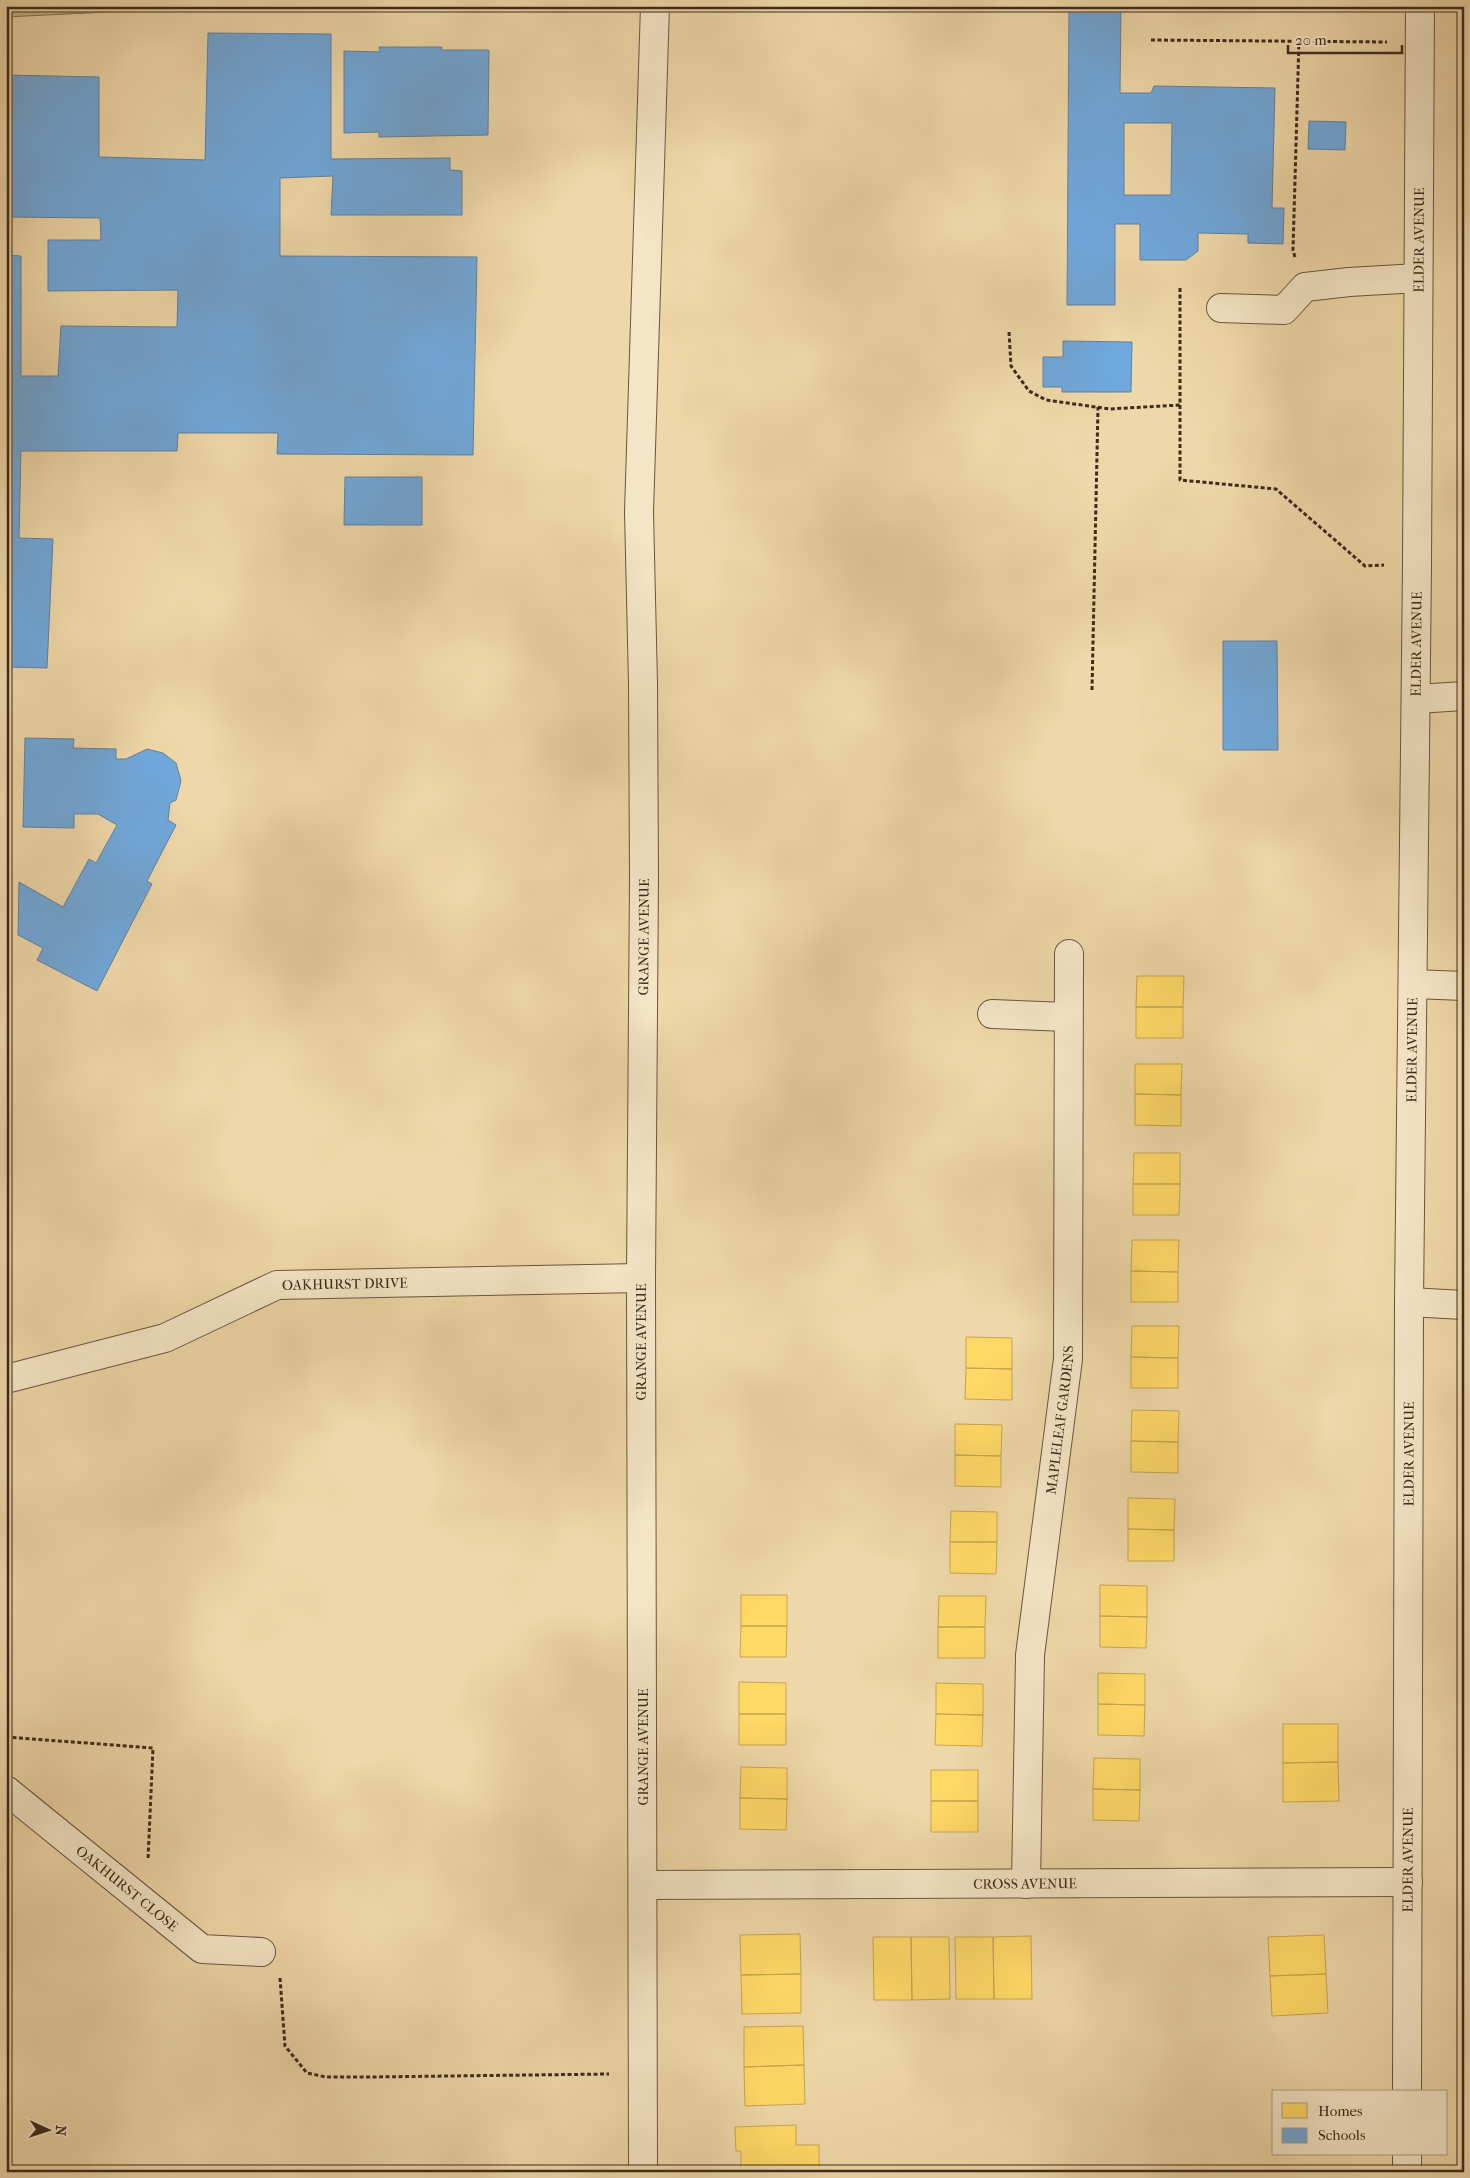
<svg xmlns="http://www.w3.org/2000/svg" width="1470" height="2178" viewBox="0 0 1470 2178" font-family="'IM FELL French Canon',serif">
<rect width="100%" height="100%" fill="#eed7a8"/>
<filter id="stains"><feTurbulence type="fractalNoise" baseFrequency=".004" numOctaves="4"/><feColorMatrix values="0 0 0 0 .2 0 0 0 0 .09 0 0 0 0 .02 0 0 0 .5 -.17"/></filter>
<radialGradient id="worn" r=".72"><stop offset=".6" stop-color="#630" stop-opacity="0"/><stop offset="1" stop-color="#630" stop-opacity=".3"/></radialGradient>
<!-- green -->
<path fill="#babe86" stroke="#7c7452" d="M6 6H229L6 17Z"/>
<!-- homes -->
<path fill="#ffd966" stroke="#c5a550" d="M1137 976H1184L1183 1007H1136Z
M1136 1007H1183V1038H1136Z
M1135 1064H1182L1181 1095 1135 1094Z
M1135 1094 1181 1095V1126L1135 1125Z
M1134 1153H1180V1184H1133Z
M1133 1184H1180L1179 1215H1133Z
M1132 1240H1179L1178 1272 1131 1271Z
M1131 1271 1178 1272V1302H1131Z
M1132 1326H1179L1178 1358 1131 1357Z
M966 1337 1012 1338V1369L966 1368Z
M1131 1357 1178 1358V1388H1131Z
M966 1368 1012 1369V1400L965 1399Z
M1132 1410 1179 1411 1178 1442 1131 1441Z
M955 1424 1002 1425 1001 1456 955 1455Z
M1131 1441 1178 1442V1473L1131 1472Z
M955 1455 1001 1456V1487L955 1486Z
M1128 1498 1175 1499 1174 1530 1128 1529Z
M951 1511 997 1512V1542H950Z
M1128 1529 1174 1530V1561H1128Z
M950 1542H997L996 1574 950 1573Z
M1100 1585 1147 1586V1617L1100 1616Z
M741 1595H787V1626H741Z
M939 1596H986L985 1627H938Z
M1100 1616 1147 1617 1146 1648 1100 1647Z
M741 1626H787L786 1657H740Z
M938 1627H985V1658H938Z
M1098 1673 1145 1674V1705L1098 1704Z
M739 1682 786 1683V1714H739Z
M936 1683 983 1684V1715L936 1714Z
M1098 1704 1145 1705 1144 1736 1098 1735Z
M739 1714H786V1745H739Z
M936 1714 983 1715 982 1746 935 1745Z
M1283 1724H1338V1762L1283 1763Z
M1094 1758 1140 1759V1790L1093 1789Z
M1338 1762 1339 1801 1283 1802V1763Z
M741 1767 787 1768V1799L740 1798Z
M931 1770H978V1801H931Z
M1093 1789 1140 1790 1139 1821 1093 1820Z
M740 1798 787 1799 786 1830 740 1829Z
M931 1801H978V1832H931Z
M800 1934 801 1974 741 1975 740 1935Z
M1324 1935 1326 1974 1270 1976 1268 1937Z
M1031 1936 1032 1999H994L993 1937Z
M873 1937H911L912 2000H874Z
M911 1937H949L950 1999 912 2000Z
M955 1937H993L994 1999H956Z
M801 1974V2013L742 2014 741 1975Z
M1326 1974 1328 2013 1272 2016 1270 1976Z
M803 2026 804 2065 744 2067V2027Z
M804 2065 805 2104 745 2106 744 2067Z
M796 2125V2145H819V2168L741 2169V2151H736L735 2127Z"/>
<!-- schools -->
<path fill="#6fa8dc" stroke="#6082a3" fill-rule="evenodd" d="M1069 6H1121L1120 93H1151L1154 86 1275 88 1272 208H1284L1283 244 1248 243V234L1198 233V251L1186 260H1140V224H1115V305H1067ZM1124 123H1172L1171 195H1124Z
M208 33 331 34V159L450 158V170L462 171V215H331L333 176 280 178V256L477 257 473 455 277 454 278 433H178L177 451H21L19 538 53 539 47 668 6 667V255L21 256V376H58L61 326 177 327 178 290 48 291V240H101L100 218 6 217V75L99 77V157L205 160Z
M379 47H442L441 50H489L488 135 379 137V132L344 133V51L380 52Z
M1309 121 1346 122 1345 150 1308 149Z
M1063 341 1132 342 1131 392H1062V387H1043V357H1063Z
M345 477H422V525H344Z
M1223 641H1277L1278 750H1223Z
M25 738 74 739 73 748 116 749V759H126L147 749 163 753 176 763 181 781 176 800 170 803 168 820 176 825 147 881 152 884 97 991 37 960 43 948 18 935 19 882 63 907 89 859 96 863 117 825 98 814H74V828L23 827Z"/>
<g fill="none" stroke-linecap="round" stroke-linejoin="round">
<defs>
<g id="minor">
<path d="M1221 308 1284 310 1305 287 1349 282 1418 278"/>
<path d="M1416 699 1464 696"/>
<path d="M1413 984 1464 986"/>
<path d="M992 1014 1068 1017"/>
<path d="M1409 1302 1464 1305"/>
<path id="s1" d="M6 1379 165 1338 277 1285 641 1278"/>
<path id="s2" d="M6 1790 202 1949 261 1952"/>
<path id="s3" d="M1026 1884 1030 1655 1068 1359 1069 954"/>
<path id="s4" d="M643 1885 1408 1882"/>
<path id="s5" d="M1407 2092 1409 1302 1417 565 1420 6"/>
<path id="s6" d="M643 2172 641 1278 644 878 643 684 639 512 655 6"/>
<path d="M1407 2172V2154"/>
</g>
</defs>
<!-- minor casing -->
<use href="#minor" stroke="#695640" stroke-width="30"/>
<!-- path -->
<path stroke="#3d2b1d" stroke-width="3" stroke-dasharray="4 2.5" stroke-linecap="butt" d="M1151 40 1387 42
M1295 257 1293 250 1299 40
M1180 288V480L1276 489 1365 566 1384 565
M1009 332 1011 366 1029 391 1046 400 1110 409 1180 405
M1092 690 1098 407
M6 1737 153 1748 148 1860
M280 1978 285 2046 307 2073 326 2077H371L609 2074"/>
<!-- minor -->
<use href="#minor" stroke="#f4e5c6" stroke-width="28"/>
</g>
<g text-anchor="middle" stroke-width="5" stroke-linejoin="round" paint-order="stroke">
<!-- street labels -->
<g font-size="14" fill="#3d2b1d" stroke="#f4e5c6">
<text dy="5" stroke="none"><textPath href="#s5" startOffset="1852">ELDER AVENUE</textPath></text>
<text dy="5" stroke="none"><textPath href="#s5" startOffset="1448">ELDER AVENUE</textPath></text>
<text dy="5" stroke="none"><textPath href="#s6" startOffset="1235">GRANGE AVENUE</textPath></text>
<text dy="5" stroke="none"><textPath href="#s5" startOffset="1042">ELDER AVENUE</textPath></text>
<text dy="5" stroke="none"><textPath href="#s1" startOffset="356">OAKHURST DRIVE</textPath></text>
<text transform="translate(641 1342) rotate(-90)" y="5">GRANGE AVENUE</text>
<text dy="5" stroke="none"><textPath href="#s3" startOffset="466">MAPLELEAF GARDENS</textPath></text>
<text dy="5" stroke="none"><textPath href="#s5" startOffset="638">ELDER AVENUE</textPath></text>
<text transform="translate(643 1747) rotate(-90)" y="5">GRANGE AVENUE</text>
<text dy="5" stroke="none"><textPath href="#s5" startOffset="232">ELDER AVENUE</textPath></text>
<text dy="5" stroke="none"><textPath href="#s4" startOffset="382">CROSS AVENUE</textPath></text>
<text dy="5" stroke="none"><textPath href="#s2" startOffset="156">OAKHURST CLOSE</textPath></text>
</g>
</g>
<!-- margin -->
<rect width="1470" height="2178" fill="none" stroke="#eed7a8" stroke-width="25"/>
<rect x="8" y="8" width="1455" height="2163" fill="none" stroke="#3d2b1d" stroke-width="2.5"/>
<rect x="12" y="12" width="1445" height="2153" fill="none" stroke="#3d2b1d"/>
<!-- legend -->
<rect x="1272" y="2090" width="175" height="65" fill="#f4e5c6" stroke="#ab9b82"/>
<rect x="1282" y="2103" width="25" height="15" fill="#ffd966" stroke="#ab9b82"/>
<text x="1318" y="2116" font-size="15" fill="#3d2b1d">Homes</text>
<rect x="1282" y="2128" width="25" height="15" fill="#6fa8dc" stroke="#ab9b82"/>
<text x="1318" y="2140" font-size="15" fill="#3d2b1d">Schools</text>
<!-- north arrow -->
<g transform="translate(48 2130) rotate(93)" stroke="#f4e5c6" stroke-width="4" paint-order="stroke">
<path d="M0-4L9 19L0 12L-9 19Z" fill="#3d2b1d"/>
<text y="-8" font-size="14" font-weight="bold" text-anchor="middle" fill="#3d2b1d">N</text>
</g>
<!-- scale -->
<path d="M1288 45v8h114v-8" fill="none" stroke="#3d2b1d" stroke-width="2.5"/>
<text x="1295" y="45" font-size="15" fill="#3d2b1d" stroke="#f4e5c6" stroke-width="4" paint-order="stroke">20 m</text>
<rect width="100%" height="100%" filter="url(#stains)"/>
<rect width="100%" height="100%" fill="url(#worn)"/>
</svg>
